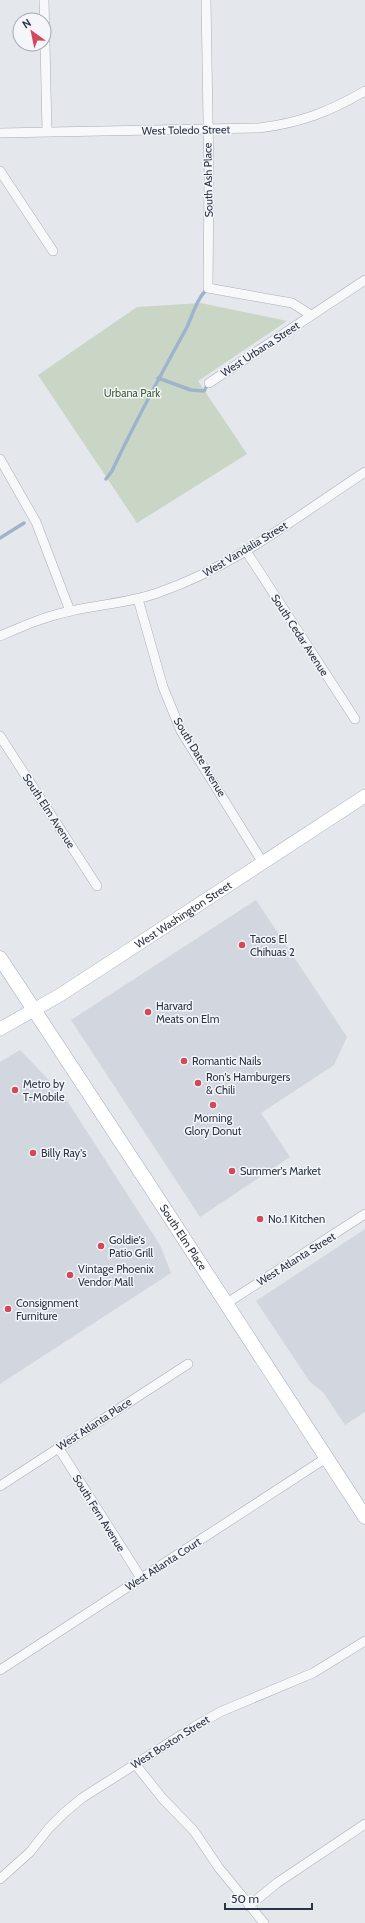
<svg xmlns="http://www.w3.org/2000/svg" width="365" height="1923" viewBox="0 0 365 1923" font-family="Cabin,sans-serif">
<rect width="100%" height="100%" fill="#e4e7ec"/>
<!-- built -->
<path fill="#d2d6de" d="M256 900 347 1037 334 1065 261 1113 290 1157 200 1217 71 1020Z
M20 1050 64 1096 160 1245 171 1273 0 1384V1062Z
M365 1229V1412L345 1425 323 1392 310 1382 256 1301Z"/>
<!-- green -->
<path fill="#c9d6c5" d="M201 303 287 321 198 381 247 454 137 523 38 375 137 307Z"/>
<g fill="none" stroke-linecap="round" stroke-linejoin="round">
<!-- stream -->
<path stroke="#9fb4cc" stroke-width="3.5" d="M158 378 191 390 204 391 208 384
M106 479 112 471C135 422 160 376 186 329 193 315 196 300 207 289
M0 538 24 523"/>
<defs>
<path id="street" d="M44 0 47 131
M206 0 209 178 208 288 292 303 311 315
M0 133 259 128C300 123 329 112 365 91
M0 171 53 251
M209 383 365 280
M0 459 36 522 70 611
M246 551 355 719
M138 599 163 687 181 731 263 863
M0 636C23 626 46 616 71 611 101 604 131 603 160 592 235 566 299 515 365 472
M0 736 97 886
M227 1303 365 1214
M58 1447 141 1578
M0 1486 188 1364
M0 1670 326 1458
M135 1764 163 1799 194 1831 219 1868 264 1923
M0 1879 30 1852 49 1828 64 1813 82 1798 194 1727 220 1712 313 1673 365 1641
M249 1906 277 1883 365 1824"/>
<g id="secondary">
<path id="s1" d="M0 1029 60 995 365 796"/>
</g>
<g id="primary">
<path id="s2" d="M0 958C122 1144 245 1330 365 1517"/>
</g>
</defs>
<!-- street casing -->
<use href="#street" stroke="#a9aeb7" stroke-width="10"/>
<!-- secondary casing -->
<use href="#secondary" stroke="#a9aeb7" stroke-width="14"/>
<!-- primary casing -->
<use href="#primary" stroke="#a3abb8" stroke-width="15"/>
<!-- street -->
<use href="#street" stroke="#f7f8fa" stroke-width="9"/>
<!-- secondary -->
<use href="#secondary" stroke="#fff" stroke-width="13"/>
<!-- primary -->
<use href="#primary" stroke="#fff" stroke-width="14"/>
</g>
<!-- markers -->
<g fill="#d1495b" stroke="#f4f6f9" stroke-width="1.5">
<circle cx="242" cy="945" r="4"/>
<circle cx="148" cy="1012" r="4"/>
<circle cx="184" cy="1061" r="4"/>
<circle cx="198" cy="1083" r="4"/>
<circle cx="15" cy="1090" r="4"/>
<circle cx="213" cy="1105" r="4"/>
<circle cx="33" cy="1153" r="4"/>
<circle cx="232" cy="1171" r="4"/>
<circle cx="260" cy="1219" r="4"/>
<circle cx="101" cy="1246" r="4"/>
<circle cx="70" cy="1275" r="4"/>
<circle cx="8" cy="1309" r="4"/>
</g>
<g text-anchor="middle" stroke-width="3" stroke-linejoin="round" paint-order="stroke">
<!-- street labels -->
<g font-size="11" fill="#2b3445" stroke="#f4f6f9">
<text transform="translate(186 130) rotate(-1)" y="4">West Toledo Street</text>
<text transform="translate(208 180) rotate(-91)" y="4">South Ash Place</text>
<text transform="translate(260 349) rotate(-33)" y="4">West Urbana Street</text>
<text transform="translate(245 549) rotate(-31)" y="4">West Vandalia Street</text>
<text transform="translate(300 635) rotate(57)" y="4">South Cedar Avenue</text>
<text transform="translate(200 757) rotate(59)" y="4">South Date Avenue</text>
<text transform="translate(49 811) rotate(57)" y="4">South Elm Avenue</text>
<text dy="4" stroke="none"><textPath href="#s1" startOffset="216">West Washington Street</textPath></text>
<text dy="4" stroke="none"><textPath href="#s2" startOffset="334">South Elm Place</textPath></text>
<text transform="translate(296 1259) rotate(-32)" y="4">West Atlanta Street</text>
<text transform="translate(94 1424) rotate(-33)" y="4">West Atlanta Place</text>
<text transform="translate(99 1513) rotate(58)" y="4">South Fern Avenue</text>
<text transform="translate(163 1564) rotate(-33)" y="4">West Atlanta Court</text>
<text transform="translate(170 1742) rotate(-32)" y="4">West Boston Street</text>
</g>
<!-- park labels -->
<g font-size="11" fill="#3f6138" stroke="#f4f6f9">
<text x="132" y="397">Urbana Park</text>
</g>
<!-- poi labels -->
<g font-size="11" fill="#2b3445" stroke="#f4f6f9" text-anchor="start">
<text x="250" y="943">Tacos El<tspan x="250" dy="13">Chihuas 2</tspan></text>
<text x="156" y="1010">Harvard<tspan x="156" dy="13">Meats on Elm</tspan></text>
<text x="192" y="1065">Romantic Nails</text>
<text x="206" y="1081">Ron's Hamburgers<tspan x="206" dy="13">&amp; Chili</tspan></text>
<text x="23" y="1088">Metro by<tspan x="23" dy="13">T-Mobile</tspan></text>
<text x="213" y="1122" text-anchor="middle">Morning<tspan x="213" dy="13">Glory Donut</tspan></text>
<text x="41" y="1157">Billy Ray's</text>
<text x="240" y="1175">Summer's Market</text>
<text x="268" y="1223">No.1 Kitchen</text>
<text x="109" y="1244">Goldie's<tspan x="109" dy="13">Patio Grill</tspan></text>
<text x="78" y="1273">Vintage Phoenix<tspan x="78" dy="13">Vendor Mall</tspan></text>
<text x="16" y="1307">Consignment<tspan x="16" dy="13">Furniture</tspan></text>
</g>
</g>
<!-- north arrow -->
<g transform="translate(32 32) rotate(327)"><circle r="19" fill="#f4f6f9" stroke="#a4a8b1"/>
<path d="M0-3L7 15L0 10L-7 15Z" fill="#d1495b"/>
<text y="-6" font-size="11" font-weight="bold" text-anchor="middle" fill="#2b3445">N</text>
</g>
<!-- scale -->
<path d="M225 1903v6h87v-6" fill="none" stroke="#2b3445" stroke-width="2"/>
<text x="231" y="1903" font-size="12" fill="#2b3445" stroke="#f4f6f9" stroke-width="3" paint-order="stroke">50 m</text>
</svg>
